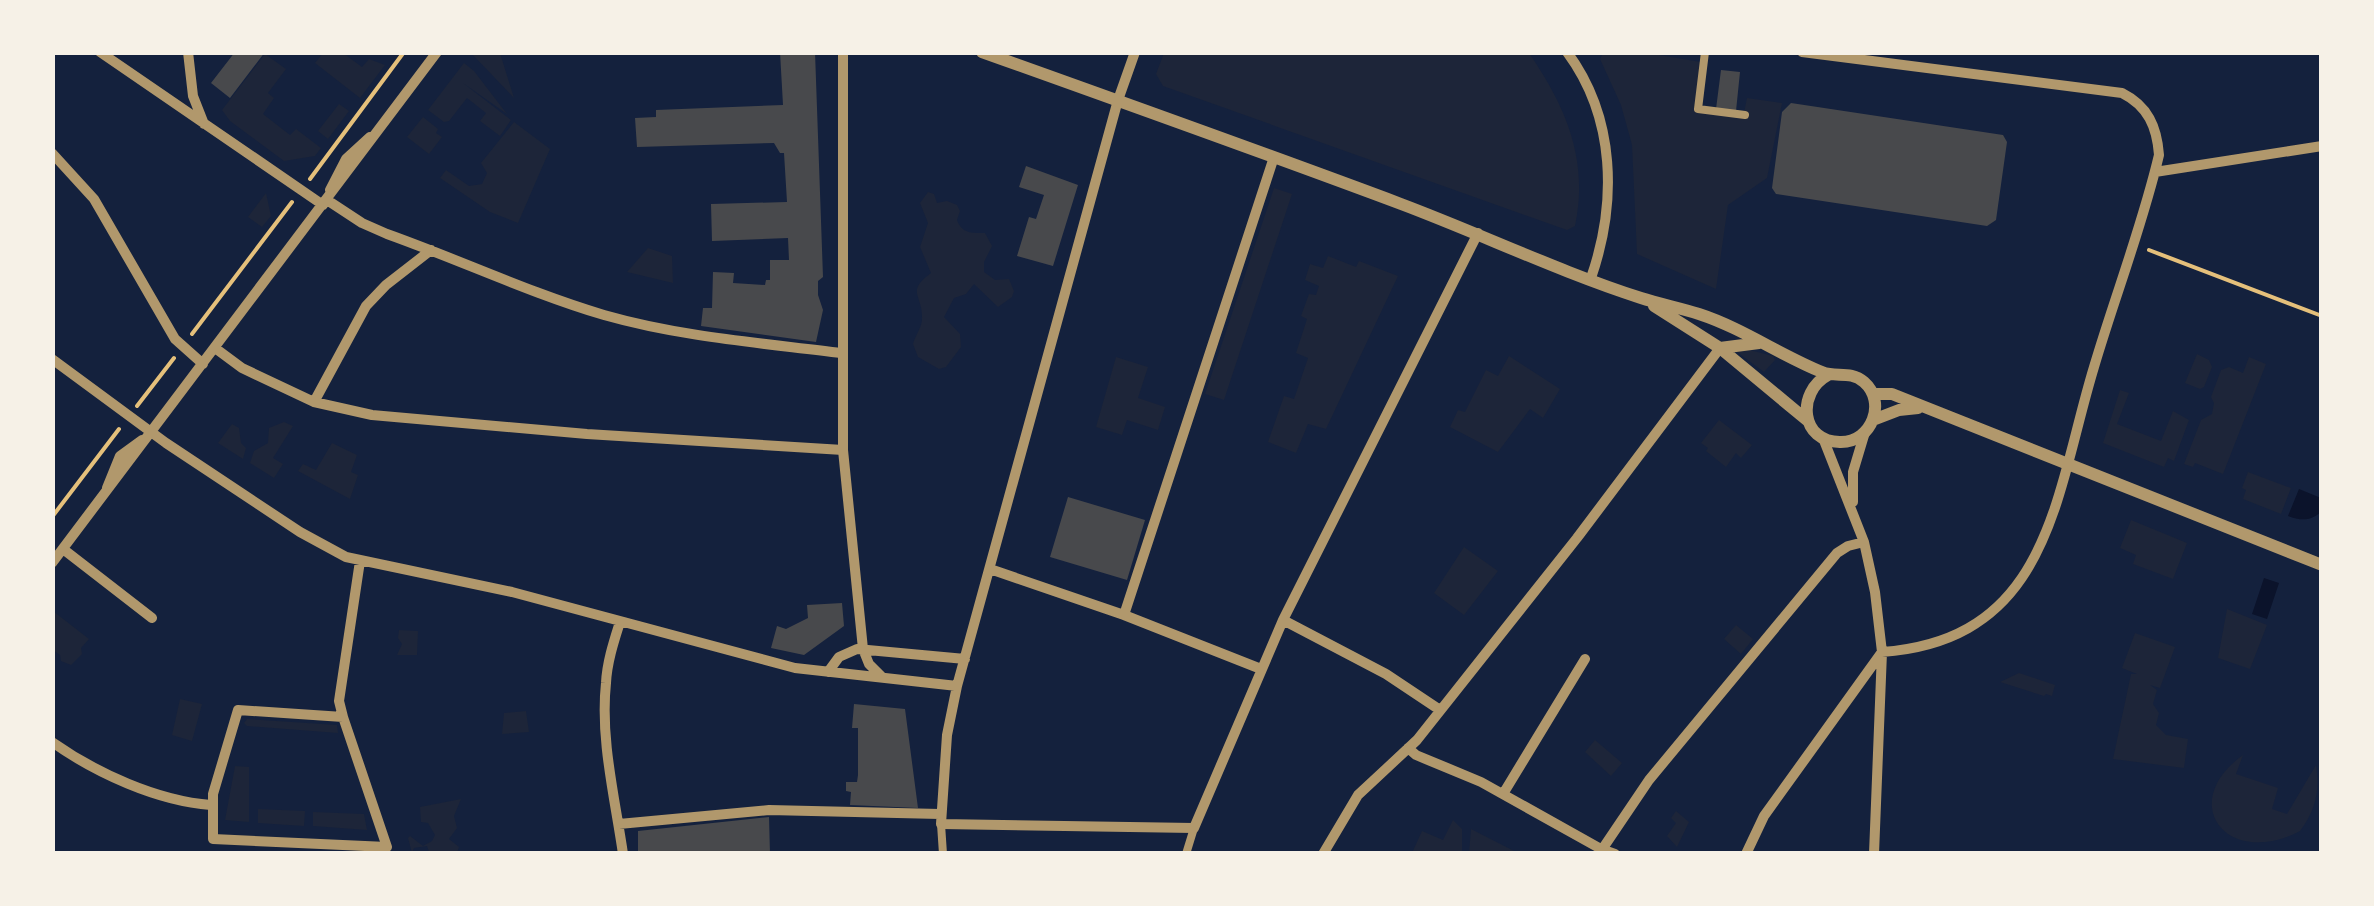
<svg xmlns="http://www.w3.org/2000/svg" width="2374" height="906" viewBox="0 0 2374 906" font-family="'Fira Sans',sans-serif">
<rect width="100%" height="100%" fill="#14213d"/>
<!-- green -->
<path fill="#1d2539" d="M1641 52 1701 62 1695 112 1743 118 1747 98 1782 103 1767 178 1728 205 1716 289 1637 254 1632 145 1621 105 1600 59 1603 53Z
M343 53 362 67 369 59 385 65 360 98 315 63 323 53Z
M471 53H500L514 98Z
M1164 53H1529C1566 107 1589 160 1575 226L1567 230 1163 86 1156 74Z
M265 54 286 69 268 93 274 98 263 114 290 135 296 129 321 148 315 156 284 161 230 121 222 110Z
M464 63 474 71 507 114 463 83 511 120 500 136 480 121 486 113 467 98 449 121 444 122 428 110Z
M339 104 349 111 328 139 318 131Z
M423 117 438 129 436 133 442 137 429 154 407 137Z
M514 122 550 149 518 223 490 212 440 178 446 170 469 186 482 184 487 173 481 163Z
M1274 188 1292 194 1224 400 1205 394Z
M928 192 934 194 937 203 947 201 957 205 960 211 957 220C962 234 973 233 985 233L992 246 984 262V272L995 280 1009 279 1014 291 1012 297 998 307 974 284 966 294 954 298 944 317 960 334 961 347 946 367 939 369 918 357 913 344C915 336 922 327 922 319 923 295 905 292 931 273L920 247 928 223 920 203Z
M266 193 271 216 262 227 248 217Z
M648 248 672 256 673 283 627 272Z
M1328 256 1356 267 1359 261 1398 276 1326 429 1308 424 1296 453 1268 442 1284 396 1294 399 1308 358 1296 353 1307 319 1301 316 1309 294 1316 295 1319 286 1305 280 1310 264 1323 268Z
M1746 349 1773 356 1775 360 1764 372 1737 352Z
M2197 354 2209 360 2212 367 2204 387 2200 389 2185 383Z
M1509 356 1560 389 1543 418 1530 409 1498 452 1450 427 1458 410 1465 412 1486 370 1498 376Z
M1116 357 1148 367 1138 398 1165 407 1158 430 1127 420 1122 435 1096 427Z
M2249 357 2266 364 2223 474 2195 463 2193 467 2184 464 2201 420 2212 414 2214 403 2211 397 2221 370 2229 367 2243 373Z
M2120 390 2129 393 2117 424 2161 441 2173 411 2189 420 2174 461 2168 458 2164 467 2103 443Z
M1719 420 1752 445 1741 458 1736 453 1726 467 1706 451 1708 448 1701 443Z
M284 422 293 426 273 458 283 464 274 478 250 463 254 451 268 443 269 428Z
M232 424 239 428 241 443 246 448 243 459 218 443Z
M332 443 357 455 351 472 358 475 350 499 298 471 303 464 316 470Z
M2248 472 2291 488 2281 514 2243 499 2246 490 2242 488Z
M2131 520 2187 543 2173 579 2133 564 2136 555 2120 548Z
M1464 547 1498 571 1464 615 1434 593Z
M2227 609 2267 625 2250 669 2218 658Z
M53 611 89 639 81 648 82 654 71 665 61 661 60 655 53 650Z
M1736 625 1753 639 1741 654 1724 639Z
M399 630 418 631 417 655H397L402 644 398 638Z
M2135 633 2175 647 2160 688 2150 685 2157 690 2153 704 2159 713 2156 725 2166 735 2188 739 2184 768 2113 759 2131 674H2137L2122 668Z
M2019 673 2055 685 2052 696 2046 694 2044 696 2000 682Z
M180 699 202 704 192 741 172 735Z
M526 711 529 732 502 734 504 713Z
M247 719 337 725 338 733 247 726 244 723Z
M1595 740 1622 763 1611 776 1585 752Z
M2243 755 2236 774 2278 788 2272 809 2287 814 2316 765C2320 790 2316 810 2300 831 2227 869 2176 803 2243 755Z
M235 766 249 767V822L225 820Z
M461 799 454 816 457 828 449 839 459 847 457 853H421L429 852 427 846 414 848 412 853 408 838 410 836 423 846 432 841 435 835 428 823 421 822 420 807Z
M258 809 305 811 304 826 258 823Z
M1676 811 1689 822 1677 847 1667 836 1676 823 1671 818Z
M313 812 364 814 367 830 313 826Z
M1453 820 1462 829V853H1412L1422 831 1443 840Z
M1471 829 1518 853H1469Z"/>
<!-- water -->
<path fill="#0b132b" d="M2299 489 2321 498V512C2311 521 2301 521 2288 516Z
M2264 578 2279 583 2267 619 2252 614Z"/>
<!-- building -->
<path fill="#48494c" d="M235 52H265L230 98 211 83Z
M780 52H815L823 277 818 281V295L823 310 816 342 701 326 703 308H712L713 272 734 273 733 283 765 285 766 280H770V260H789L788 238 712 241 711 204 787 202 784 153H780L774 143 637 147 635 118 656 117V110L783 105Z
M1721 70 1740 72 1736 111 1716 109Z
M1791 103 2003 135 2007 142 1996 220 1987 226 1776 194 1772 188 1782 112Z
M1026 166 1078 185 1053 266 1017 256 1029 217 1036 219 1044 195 1019 187Z
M1068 497 1145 520 1127 580 1050 557Z
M842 603 844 626 804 655 771 648 777 626 786 629 808 618 807 605Z
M854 704 905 709 918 808 850 805 851 792 846 791V782H857L858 775V728H852Z
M769 817 770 854H638V831Z"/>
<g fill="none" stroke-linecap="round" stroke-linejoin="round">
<!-- path -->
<path stroke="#e5c07b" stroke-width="4" d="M310 179 404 52
M2149 250 2322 316
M192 334 292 202
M137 406 174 358
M52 517 119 429"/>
<!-- pedestrian -->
<path stroke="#b1986c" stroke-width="8" d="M1705 52 1698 109 1745 115
M941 824 943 854
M1186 854 1194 828"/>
<!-- minor -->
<path stroke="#b1986c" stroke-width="10" d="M100 52 323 205
M188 52 193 96 204 124
M843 52V450L863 649 869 664 882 677
M1135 52 1118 100 957 686 947 735 941 824 1194 828 1283 620 1478 233
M1567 52C1616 118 1617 203 1591 278
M52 153 94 199 175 339 203 364
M2155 172 2322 146
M330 190 346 159 370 137
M327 200 362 223 387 234C460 260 530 293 604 315 681 337 762 343 841 353
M215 348 242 368 314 402 372 415 587 434 843 450
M52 359 166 443 300 532 346 557 512 592 795 668 957 686
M314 402 366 306 386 285 431 250
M1823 438 1864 542 1875 592 1882 652 1874 854
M107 488 120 456 142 440
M1853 502V472L1865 432
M63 549 152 618
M52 563 437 52
M990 569 1124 615 1261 669
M1124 615 1274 157
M1283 620 1386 674 1440 710
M620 622C614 641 607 662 606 683 600 739 615 798 623 854
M828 672 839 657 857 649 965 659
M238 710 343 717 387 847 213 839V794Z
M343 717 339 701 360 561
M52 742C96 773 157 801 211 805
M1408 748 1416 755 1481 782 1601 849 1615 854
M1503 794 1585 659
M619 824 769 810 940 814
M1323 854 1358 795 1417 740 1577 538 1720 348
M1599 854 1649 780 1837 553 1848 546 1864 542
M1746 854 1764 816 1882 652C2050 640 2055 495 2094 367 2115 296 2142 227 2159 155 2157 127 2148 106 2122 93L1802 52"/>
<!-- tertiary -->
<path stroke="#b1986c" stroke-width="12" d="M982 52C1122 102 1262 152 1401 204 1481 234 1560 272 1641 298 1660 304 1680 308 1699 314 1742 328 1780 355 1822 372 1836 378 1850 370 1864 382 1887 402 1872 442 1841 442 1800 443 1796 392 1828 375
M1654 306 1720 348 1808 421
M1720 348 1759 343
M1873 394H1892L2322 565
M1873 420 1899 410 1918 408"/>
</g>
<!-- border -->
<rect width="2374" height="906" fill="none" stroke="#f6f1e7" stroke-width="110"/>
</svg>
